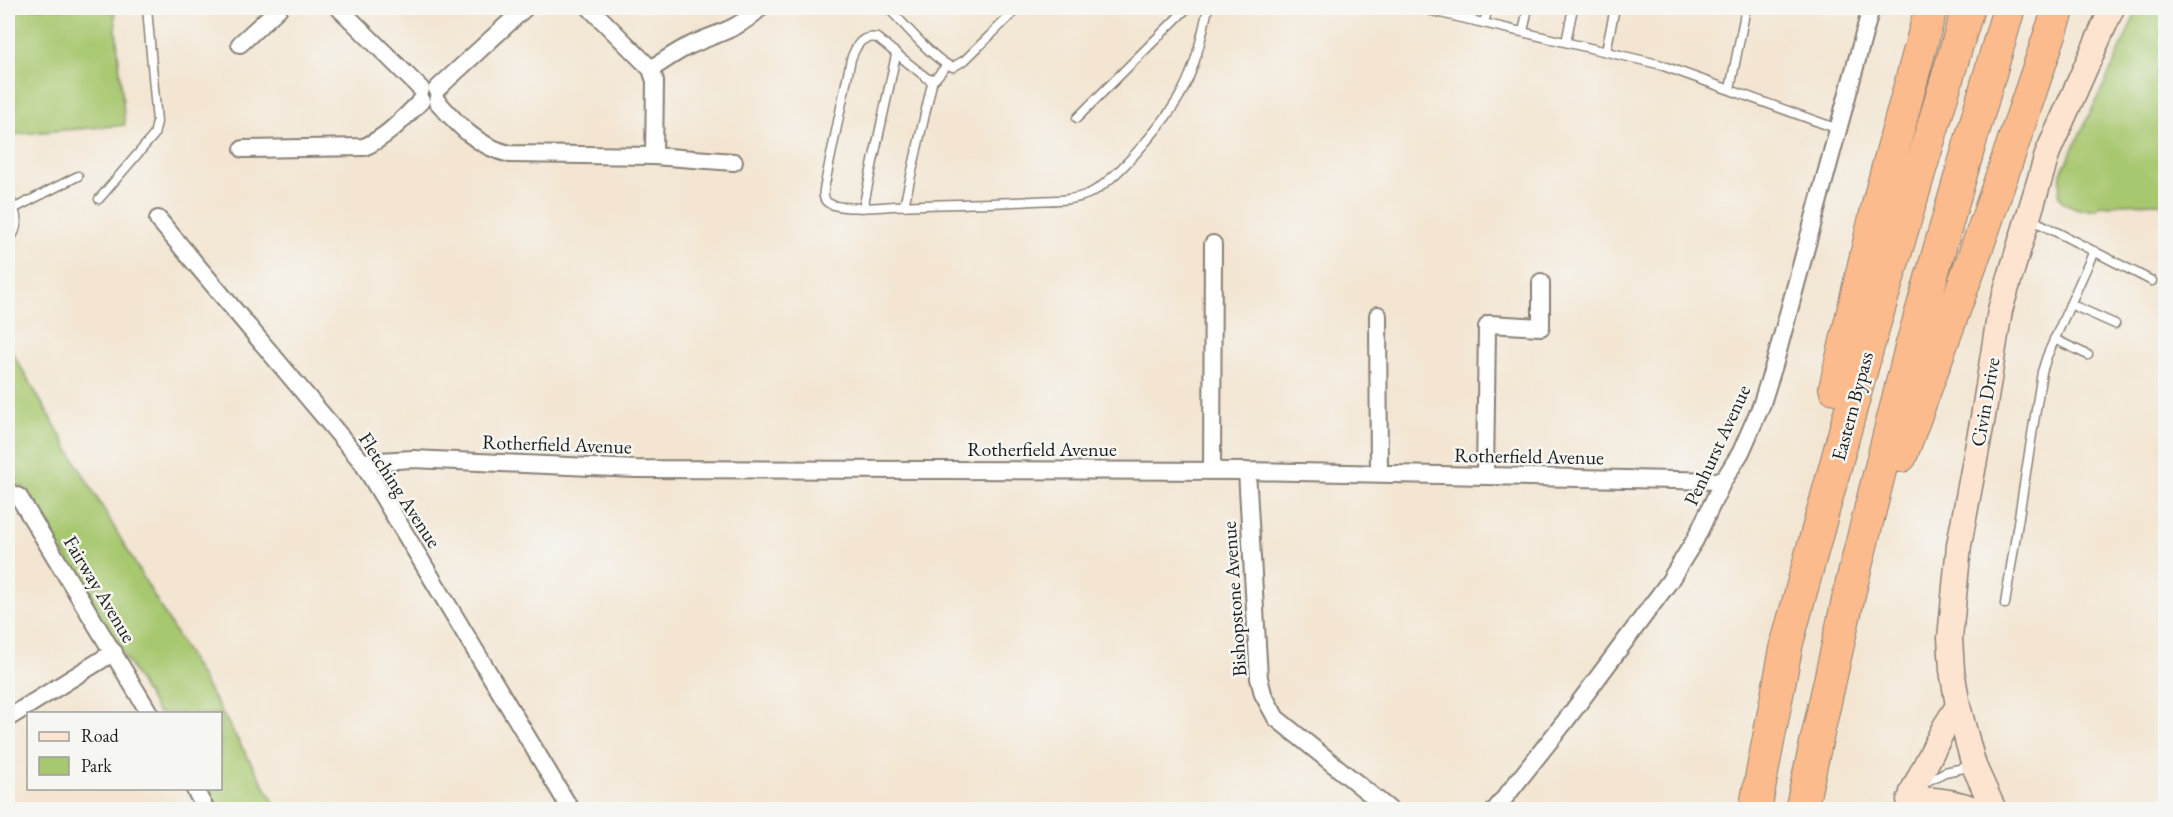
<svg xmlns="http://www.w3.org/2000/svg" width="2173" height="817" viewBox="0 0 2173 817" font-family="'EB Garamond',serif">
<rect width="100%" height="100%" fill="#f6f6f2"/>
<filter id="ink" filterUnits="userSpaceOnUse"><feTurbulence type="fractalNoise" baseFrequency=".0167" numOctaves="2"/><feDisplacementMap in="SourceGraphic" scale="12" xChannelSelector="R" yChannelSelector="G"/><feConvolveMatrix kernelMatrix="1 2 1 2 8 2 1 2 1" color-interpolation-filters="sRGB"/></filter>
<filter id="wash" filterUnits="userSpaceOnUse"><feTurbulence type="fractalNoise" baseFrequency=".008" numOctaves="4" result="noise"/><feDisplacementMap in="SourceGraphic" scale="24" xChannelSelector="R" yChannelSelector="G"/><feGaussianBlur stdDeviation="1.35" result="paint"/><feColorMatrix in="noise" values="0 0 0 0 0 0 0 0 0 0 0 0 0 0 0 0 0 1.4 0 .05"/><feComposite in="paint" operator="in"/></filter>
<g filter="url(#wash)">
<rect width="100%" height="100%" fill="#f3e5d1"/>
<!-- green -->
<path fill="#a8c870" stroke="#627246" stroke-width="1.5" d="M8 8H114L125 125 8 135Z
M2138 8H2165V203L2113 204 2112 206 2100 205 2096 209H2078L2064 203 2059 196 2061 173 2113 66Z
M8 345 278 809H215L203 789 220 788V714L158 713 24 487 8 484Z"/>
</g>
<g filter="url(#ink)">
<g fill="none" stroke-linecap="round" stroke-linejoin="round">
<defs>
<path id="lane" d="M888 8C902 21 936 63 953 67L965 60 1018 8
M1419 8 1658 64 1838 129
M1484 23 1488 8
M1523 32 1528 8
M1566 42 1573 8
M1606 51 1615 8
M947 65 935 79H928L877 38C861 35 856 46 851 59L825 184C824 190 822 196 826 201 834 211 880 207 893 206 940 204 987 204 1034 201 1052 200 1072 201 1088 194 1115 183 1170 116 1183 90 1196 65 1202 35 1208 8
M2164 70 2166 64
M1730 89 1746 8
M1077 118 1187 8
M8 196C17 211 21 228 8 241
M99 199 154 135 157 122 147 8
M904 206 933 79
M15 208 78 176
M863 208 896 55
M2029 218 2152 281
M2070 304 2115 324
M2054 339 2088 355
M2005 604 2042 372 2047 356 2094 251
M1924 783 1945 772 1973 766"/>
<path id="street" d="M339 8 421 89
M590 8 651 69 655 81 654 156
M240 44 279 8
M651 69C664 61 677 51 691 45 721 31 734 32 760 8
M437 89 525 8
M437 101C458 125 478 147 510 154L654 156 734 162
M243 149 364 147C387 137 403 119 421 101
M158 219 362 462 571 810
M1378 315 1379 473
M362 462 413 459 636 469 1247 471 1723 481
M1212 471 1213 244
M1247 471 1259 678 1263 694 1276 718 1390 810
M1485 476 1487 327 1489 324 1541 327V282
M8 492 19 497 150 714
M8 718 114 652
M194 788 206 810
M1495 810 1567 719 1669 582 1695 540 1723 481 1741 452 1761 406 1775 362 1871 8"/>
<path id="secondary" d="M1912 792 1944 728 1958 706
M1909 800C1932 798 1955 801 1977 810
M1994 810 1974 766 1958 706 1952 670 1950 638 1959 545 1983 417 2000 310 2048 152 2112 8"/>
<path id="highway" d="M1835 388 1879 200 1931 8
M1901 456 1984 228 2059 8
M1755 810 1787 643 1870 339 1968 8
M1801 810 1851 586 1910 351 2009 8"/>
</defs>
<!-- lane casing -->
<use href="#lane" stroke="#888076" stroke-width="11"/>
<!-- street casing -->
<use href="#street" stroke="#888076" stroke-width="20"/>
<!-- secondary casing -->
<use href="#secondary" stroke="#888076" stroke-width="27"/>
<!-- highway casing -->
<use href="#highway" stroke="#888076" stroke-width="34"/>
<!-- lane -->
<use href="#lane" stroke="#fff" stroke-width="8"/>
<!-- street -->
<use href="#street" stroke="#fff" stroke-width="16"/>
<!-- secondary -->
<use href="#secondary" stroke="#fde4d1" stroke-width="24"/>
<!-- highway -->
<use href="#highway" stroke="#fbbb8c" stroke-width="32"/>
</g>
</g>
<g text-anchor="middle" stroke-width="5" stroke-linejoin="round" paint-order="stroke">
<!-- street labels -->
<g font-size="20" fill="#1c1c1c" stroke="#f6f6f2">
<text transform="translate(1985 402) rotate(-80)" y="7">Civin Drive</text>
<text transform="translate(1852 406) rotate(-75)" y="7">Eastern Bypass</text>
<text transform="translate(557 444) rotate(2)" y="7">Rotherfield Avenue</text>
<text transform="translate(1717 445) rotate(-65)" y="7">Penhurst Avenue</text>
<text x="1042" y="456">Rotherfield Avenue</text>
<text transform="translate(1529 456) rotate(1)" y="7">Rotherfield Avenue</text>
<text transform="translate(400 490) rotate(57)" y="7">Fletching Avenue</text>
<text transform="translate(100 589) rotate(59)" y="7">Fairway Avenue</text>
<text transform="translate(1234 599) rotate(-94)" y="7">Bishopstone Avenue</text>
</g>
</g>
<!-- margin -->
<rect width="2173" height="817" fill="none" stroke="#f6f6f2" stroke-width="30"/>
<!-- legend -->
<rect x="27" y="712" width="195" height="78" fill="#f6f6f2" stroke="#9f9f9c" stroke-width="1.5"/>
<rect x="39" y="732" width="30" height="9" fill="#fde4d1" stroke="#9f9f9c" stroke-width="1.5"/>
<text x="81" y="742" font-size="18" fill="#1c1c1c">Road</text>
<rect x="39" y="757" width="30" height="18" fill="#a8c870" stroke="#9f9f9c" stroke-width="1.5"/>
<text x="81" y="772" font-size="18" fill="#1c1c1c">Park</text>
</svg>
